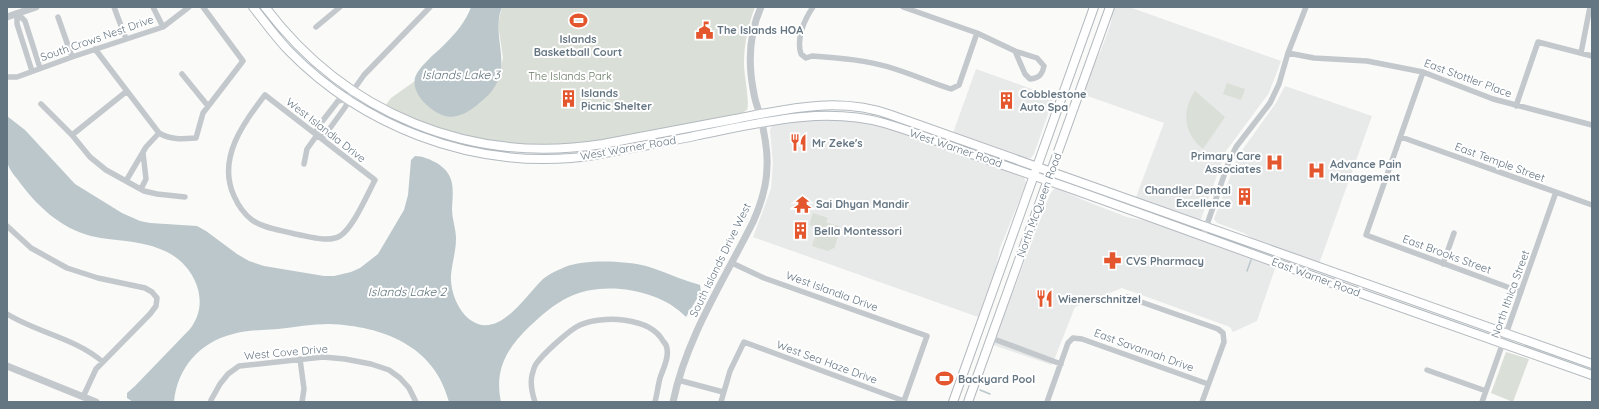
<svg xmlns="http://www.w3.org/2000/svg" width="1599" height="409" viewBox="0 0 1599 409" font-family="Quicksand,sans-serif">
<rect width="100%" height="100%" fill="#fafaf8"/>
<!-- built -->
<path fill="#e8e9e9" d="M1113 7H1129L1281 61 1269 93 1226 151 1201 219 1197 220 1136 197 1164 123 1082 94 1089 74 1101 50 1111 23Z
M976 69 1054 97 1034 154 1031 158H1023L953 133Z
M1285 86 1372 116 1319 264 1256 241 1244 233 1217 223 1214 219 1238 156 1276 103Z
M834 118 875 125 893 130 1024 177 1026 184 1000 248 996 267 978 317 753 237 771 189 773 163 770 131 771 127 775 124 786 122Z
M1054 189H1058L1088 202 1127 217 1147 221 1276 266 1257 321 1233 332 1230 327 1122 288 1075 307 1052 365 993 345 1050 194Z"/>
<!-- green -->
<path fill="#dadfd7" d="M502 7H755C748 26 744 44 744 64 744 75 750 103 747 110L742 113C709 119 676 126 643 133 620 137 595 143 571 144 504 149 446 134 385 106L391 98 415 81C415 94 425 102 433 110L499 78 503 58 498 24Z
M1227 83 1245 89 1241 100 1223 94Z
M1195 91 1225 117 1203 149C1184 134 1181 111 1195 91Z
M813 213 828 218 826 222 841 227 834 249 833 248 828 251 812 246 818 228 809 225Z
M1506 352 1529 359 1513 402 1491 393Z"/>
<!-- water -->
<path fill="#bbc7cb" d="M471 7H502C490 36 514 65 491 92 485 99 469 113 460 115 455 117 449 117 445 116 431 112 411 94 415 78 418 67 437 52 445 44 456 33 466 21 471 7Z
M7 116 25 130 75 184 122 213 140 221 150 223 197 226 206 231 237 254 249 261 264 266 324 276H334L351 272 360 268 378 254 404 210 408 195 411 160 415 156C422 156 429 159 435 162 456 174 453 188 452 209 452 219 456 229 456 239 456 251 452 263 451 275 450 290 457 309 469 319 498 342 525 296 543 279 549 274 558 270 565 267 586 259 624 261 646 266 663 271 679 279 697 284L700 285 701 292 686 317C660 289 603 280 569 297 554 304 542 315 530 326 507 348 494 369 501 402H449C435 346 383 326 329 324 312 324 295 327 278 329 263 330 248 330 233 334 200 342 177 368 174 402H133L127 398V393L135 386 190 329C213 300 192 260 160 249 139 240 113 241 91 236 60 228 36 205 18 180 14 175 8 168 7 161 5 148 7 130 7 116Z"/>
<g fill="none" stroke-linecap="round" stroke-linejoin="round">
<!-- stream -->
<path stroke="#bbc7cb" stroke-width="1.5" d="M1247 271 1251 260
M980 390 990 394"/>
<defs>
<path id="secondary" d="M253 7C265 22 276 38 290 52 363 126 467 166 571 158 588 157 604 153 621 150 647 145 673 141 699 135 760 123 822 106 884 123 912 131 939 142 966 152 1027 173 1089 195 1150 217 1297 271 1444 323 1592 375
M265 7C346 114 470 165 603 144 647 136 691 127 735 119 787 109 839 96 891 115L1592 364
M953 402 1094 7
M968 402 1110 7"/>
</defs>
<!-- secondary casing -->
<use href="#secondary" stroke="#b3babf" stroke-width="10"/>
<!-- minor -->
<path stroke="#c3c8cc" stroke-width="5.5" d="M114 7 126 39
M153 7 163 27
M813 7C804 20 796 39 801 54L806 58 812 56C840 58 868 60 895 69 914 75 932 83 951 89L959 85 977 33
M903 7 977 33 1015 51 1037 58 1044 66C1042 75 1039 78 1030 79L1025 74 1015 51
M17 13 25 21 40 68
M17 13V24L32 71
M58 17 72 57
M316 27 340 7
M95 49 159 133C171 140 182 139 196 138L203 113 243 61 203 7
M1288 53 1314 58 1367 61 1423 72 1493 99 1592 125
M1581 53 1590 7
M1423 72 1366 235 1521 292
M182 74 208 106
M7 77H17L72 57 163 27 189 7
M265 95 375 180C367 195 353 228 340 236 328 243 308 236 295 234 282 230 264 229 252 220 244 214 238 205 234 196 217 159 243 123 265 95Z
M41 104 72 135 90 157 106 170 144 191 157 194 185 197
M1516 106 1538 42 1592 56
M72 135 127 91
M317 135H325L346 106 347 99 364 75 430 7
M1401 137 1592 205
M304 164 307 149 317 135V128L338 101 347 99
M126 181 146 147 159 133
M141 189 146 179 143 153
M7 226 31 248 67 268 98 278 145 288 152 292 157 298 156 306 150 314 96 369 83 397
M1203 236 1228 164 1236 147 1270 103 1279 84 1288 53 1306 7
M1443 264 1454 233
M1127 297 1218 329 1223 333 1224 342 1202 402
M7 314C38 333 75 338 103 362
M991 338 1061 364
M300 359 304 389 302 402
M1427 370 1486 391
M678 380 723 392
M211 400 220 384 228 374 239 366 323 357 345 359 371 364 389 370 400 378 409 388 416 402
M535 402C532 393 530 384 532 375 533 372 534 367 536 364 543 354 569 330 580 325 602 315 650 317 663 341 665 343 667 346 667 349 669 358 663 369 660 378 658 386 657 394 655 402
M721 402 730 371 744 342 904 401 927 336 764 278 732 263
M1047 402 1068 343 1073 338 1082 339 1208 384
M1482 402 1556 192"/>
<!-- tertiary -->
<path stroke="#c3c8cc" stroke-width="7" d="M7 17 36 7
M7 366 96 402
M673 402C686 338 724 280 753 222 761 204 767 186 767 166 768 149 764 131 760 115 758 108 755 101 754 94 748 65 749 34 761 7"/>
<!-- secondary -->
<use href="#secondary" stroke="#fff" stroke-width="8"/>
</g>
<!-- icons -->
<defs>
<symbol id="stadium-bare" viewBox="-9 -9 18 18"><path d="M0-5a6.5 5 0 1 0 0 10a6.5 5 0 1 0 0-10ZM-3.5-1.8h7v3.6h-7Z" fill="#e4572e" stroke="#fff" stroke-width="2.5" paint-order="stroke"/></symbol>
<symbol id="civic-bare" viewBox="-9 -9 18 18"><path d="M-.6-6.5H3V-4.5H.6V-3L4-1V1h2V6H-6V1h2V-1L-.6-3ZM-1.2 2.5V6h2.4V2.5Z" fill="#e4572e" stroke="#fff" stroke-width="2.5" paint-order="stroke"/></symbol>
<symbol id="building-bare" viewBox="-9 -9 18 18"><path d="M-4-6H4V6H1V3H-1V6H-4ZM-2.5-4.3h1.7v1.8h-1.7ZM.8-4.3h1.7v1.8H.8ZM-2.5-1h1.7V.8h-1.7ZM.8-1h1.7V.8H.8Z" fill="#e4572e" stroke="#fff" stroke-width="2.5" paint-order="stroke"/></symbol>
<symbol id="restaurant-bare" viewBox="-9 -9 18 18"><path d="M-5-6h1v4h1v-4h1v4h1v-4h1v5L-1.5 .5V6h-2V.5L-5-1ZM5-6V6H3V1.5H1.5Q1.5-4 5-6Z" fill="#e4572e" stroke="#fff" stroke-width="2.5" paint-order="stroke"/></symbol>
<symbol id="hospital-bare" viewBox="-9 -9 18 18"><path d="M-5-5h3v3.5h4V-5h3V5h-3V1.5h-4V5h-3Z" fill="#e4572e" stroke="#fff" stroke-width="2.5" paint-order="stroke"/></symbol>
<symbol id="temple-bare" viewBox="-9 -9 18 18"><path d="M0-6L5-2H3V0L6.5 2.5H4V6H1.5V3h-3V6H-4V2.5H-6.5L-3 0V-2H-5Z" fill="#e4572e" stroke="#fff" stroke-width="2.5" paint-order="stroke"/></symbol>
<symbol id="pharmacy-bare" viewBox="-9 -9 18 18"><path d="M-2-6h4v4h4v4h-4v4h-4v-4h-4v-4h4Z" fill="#e4572e" stroke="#fff" stroke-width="2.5" paint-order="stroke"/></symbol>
</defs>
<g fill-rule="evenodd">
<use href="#stadium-bare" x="566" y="8" width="25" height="25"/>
<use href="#civic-bare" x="692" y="18" width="25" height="25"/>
<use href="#building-bare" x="556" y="86" width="25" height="25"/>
<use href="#building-bare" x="994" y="88" width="25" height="25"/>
<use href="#restaurant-bare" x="786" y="130" width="25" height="25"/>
<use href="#hospital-bare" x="1262" y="150" width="25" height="25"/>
<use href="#hospital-bare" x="1304" y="158" width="25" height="25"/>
<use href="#building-bare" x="1232" y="184" width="25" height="25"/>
<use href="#temple-bare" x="790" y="192" width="25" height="25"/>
<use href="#building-bare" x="788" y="218" width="25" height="25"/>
<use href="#pharmacy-bare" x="1100" y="248" width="25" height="25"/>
<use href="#restaurant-bare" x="1032" y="286" width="25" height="25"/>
<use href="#stadium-bare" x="932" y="366" width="25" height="25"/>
</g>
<g text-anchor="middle" stroke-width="4" stroke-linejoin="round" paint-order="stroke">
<!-- poi labels -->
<g font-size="11" font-weight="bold" fill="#657683" stroke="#fff" text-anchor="start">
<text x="717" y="34">The Islands HOA</text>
<text x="578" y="43" text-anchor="middle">Islands<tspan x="578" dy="13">Basketball Court</tspan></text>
<text x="581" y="97">Islands<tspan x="581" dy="13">Picnic Shelter</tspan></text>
<text x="1020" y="98">Cobblestone<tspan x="1020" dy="13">Auto Spa</tspan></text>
<text x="812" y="147">Mr Zeke's</text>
<text x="1261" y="160" text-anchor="end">Primary Care<tspan x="1261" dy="13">Associates</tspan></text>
<text x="1330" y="168">Advance Pain<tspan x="1330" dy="13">Management</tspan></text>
<text x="1231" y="194" text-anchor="end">Chandler Dental<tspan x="1231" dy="13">Excellence</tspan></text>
<text x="816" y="208">Sai Dhyan Mandir</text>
<text x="814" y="235">Bella Montessori</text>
<text x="1126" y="265">CVS Pharmacy</text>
<text x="1058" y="303">Wienerschnitzel</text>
<text x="958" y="383">Backyard Pool</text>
</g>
<!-- street labels -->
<g font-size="11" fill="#657683" stroke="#fff">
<text transform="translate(97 38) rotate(-19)" y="4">South Crows Nest Drive</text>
<text transform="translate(1468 78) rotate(20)" y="4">East Stottler Place</text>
<text transform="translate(326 130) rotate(38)" y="4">West Islandia Drive</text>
<text transform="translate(628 148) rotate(-10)" y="4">West Warner Road</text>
<text transform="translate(956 148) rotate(19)" y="4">West Warner Road</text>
<text transform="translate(1500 162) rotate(20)" y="4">East Temple Street</text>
<text transform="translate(1039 205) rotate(-70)" y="4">North McQueen Road</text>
<text transform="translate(1447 254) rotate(20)" y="4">East Brooks Street</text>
<text transform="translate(720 260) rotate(-64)" y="4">South Islands Drive West</text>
<text transform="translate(1316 277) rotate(20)" y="4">East Warner Road</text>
<text transform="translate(832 291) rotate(20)" y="4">West Islandia Drive</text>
<text transform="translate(1510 294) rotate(-70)" y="4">North Ithica Street</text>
<text transform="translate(1144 350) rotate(20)" y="4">East Savannah Drive</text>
<text transform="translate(286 352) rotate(-5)" y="4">West Cove Drive</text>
<text transform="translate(827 362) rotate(20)" y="4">West Sea Haze Drive</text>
</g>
<!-- park labels -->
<g font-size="11" fill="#687a64" stroke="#fff">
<text x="570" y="80">The Islands Park</text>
</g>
<!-- water labels -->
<g font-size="12" font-style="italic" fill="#60757c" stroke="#fff">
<text x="461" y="79">Islands Lake 3</text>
<text x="407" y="296">Islands Lake 2</text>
</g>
</g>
<!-- border -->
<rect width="1599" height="409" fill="none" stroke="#657683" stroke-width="16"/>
</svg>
